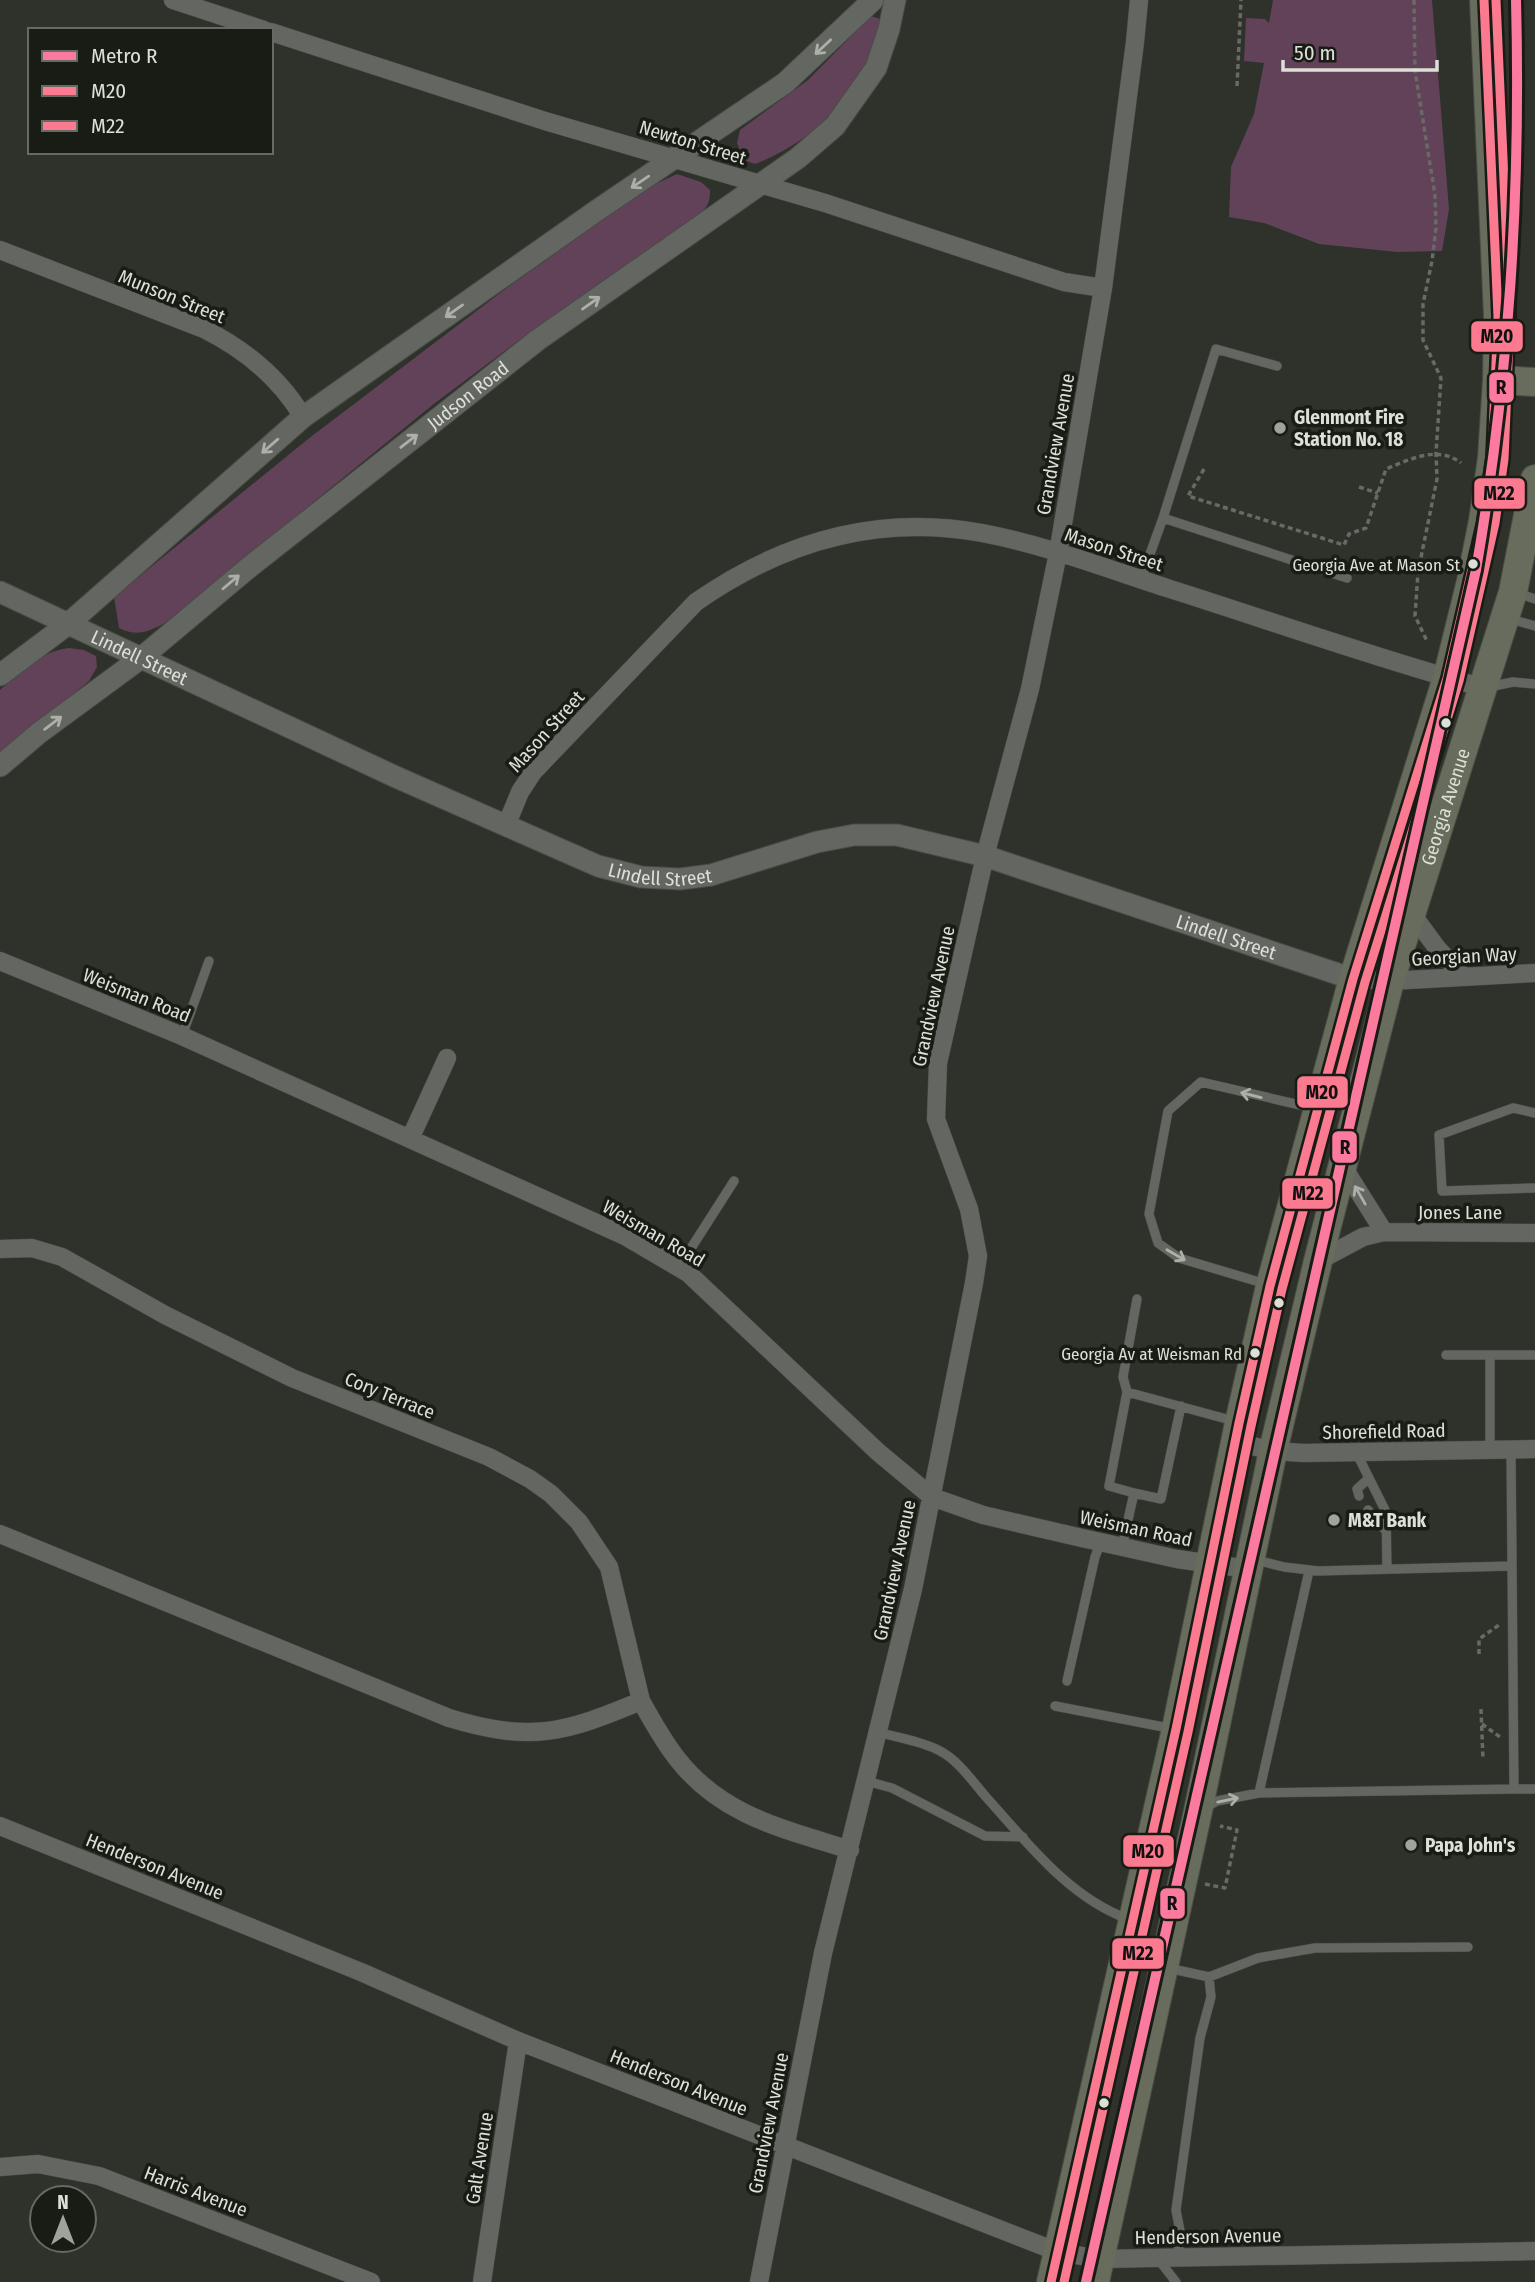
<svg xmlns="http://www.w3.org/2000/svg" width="1535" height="2282" viewBox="0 0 1535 2282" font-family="'Fira Sans Condensed',sans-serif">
<rect width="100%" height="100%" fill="#2e322a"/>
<!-- green -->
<path fill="#624259" d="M1273 0H1432L1449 209 1442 251 1397 252 1319 244 1264 223 1229 217 1231 167 1254 114 1264 63 1244 61 1246 18 1265 19 1269 23Z
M871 16 880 19C882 30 877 39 873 50 853 104 807 144 755 164L744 160 737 143 740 130 808 80Z
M677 174 701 182 710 190C711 206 703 212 692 221L522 338 435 403 165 623C148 632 136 637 119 628L114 597 308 439 508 287 649 187Z
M69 648 84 650 96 656 97 667 89 681 0 754V690C21 672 41 651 69 648Z"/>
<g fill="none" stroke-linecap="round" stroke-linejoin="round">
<defs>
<path id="service" d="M1163 518 1216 349 1277 366
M1141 579 1163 518 1347 578
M1517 593 1535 599
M1507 618 1535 626
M1489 687 1513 682 1535 684
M182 1036 209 961
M1535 1113 1513 1108 1439 1135 1442 1191 1535 1188
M679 1267 734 1181
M1266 1284 1179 1258 1158 1243 1149 1214 1168 1111 1201 1082 1313 1108
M1446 1355H1490V1449
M1490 1355H1535
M1127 1392 1123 1377 1137 1299
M1356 1452 1386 1512 1387 1569
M1134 1493 1161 1499 1181 1406
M1359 1496 1357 1489 1368 1479
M1368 1510 1386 1531
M1122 1547 1134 1493 1109 1486 1127 1392 1234 1421
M1252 1559 1284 1567 1318 1571 1512 1566
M1067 1681 1095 1557 1101 1542
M1055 1706 1174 1729
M878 1732C898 1738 922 1741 940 1751 958 1760 973 1782 986 1797 1027 1842 1068 1897 1128 1919
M866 1781 892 1788 985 1836 1023 1837
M1514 1789H1535
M1259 1793 1309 1571
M1204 1808 1217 1801 1259 1793 1514 1789 1511 1449
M1168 1968 1209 1977 1258 1958 1315 1948 1468 1947
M1178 2257 1180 2231 1176 2210 1200 2038 1211 1997 1209 1977
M1158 2259 1176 2282"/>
<path id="minor" d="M173 0 264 30
M271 32 545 121 825 203 1064 282 1103 288
M0 250 204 329C246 350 279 377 303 417
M506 826 520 792 533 772 696 602C782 542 878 514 982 533 1046 545 1108 569 1170 589 1274 622 1378 659 1484 688
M1412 914 1437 948 1463 976
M0 961 182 1036 625 1236 688 1273 878 1452 932 1497 983 1515 1082 1538 1177 1559 1248 1569
M1353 979 1390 981 1535 973
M410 1139 447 1058
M1384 1232 1535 1233
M0 1249 32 1248 62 1257 165 1315 292 1378 489 1457 530 1479 551 1494 579 1522 609 1567 641 1701C564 1733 532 1743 449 1718L0 1534
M1318 1261 1363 1237 1384 1232 1342 1165
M1236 1442 1273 1451 1304 1453 1535 1449
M641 1701C653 1722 664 1743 679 1761 724 1817 785 1829 850 1850
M0 1826 361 1972 518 2041 1058 2252 1100 2259 1535 2251
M0 2167 38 2164 99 2176 371 2282
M482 2282 518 2041
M759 2282 823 1953 913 1589 974 1283 978 1256 969 1209 936 1119 938 1063 985 856 1030 689 1058 553 1103 288 1135 42 1139 0"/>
<g id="tertiary">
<path id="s1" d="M0 592 396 777 598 866 641 877 680 879 711 875 817 842 854 835H897L985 856 1353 979"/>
<path d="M0 675 68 624 303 417 599 209 785 83 873 0"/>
<path id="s2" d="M0 766 39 733 141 658 247 569 539 339 798 158 835 126 876 68 889 29 895 0"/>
</g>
<g id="primary">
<path d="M1497 380 1535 382"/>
<path d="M1051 2282 1176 1729 1239 1423 1270 1286 1353 979 1447 678 1471 581 1483 521 1492 458 1497 380 1498 316 1484 0"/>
<path id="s3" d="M1095 2282 1198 1811 1273 1451 1318 1261 1390 981 1513 592 1535 479"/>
</g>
</defs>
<!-- service casing -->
<use href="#service" stroke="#4a4d46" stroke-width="10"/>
<!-- minor casing -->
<use href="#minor" stroke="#4a4d46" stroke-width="19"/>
<!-- tertiary casing -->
<use href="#tertiary" stroke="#4a4d46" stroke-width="23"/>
<!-- primary casing -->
<use href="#primary" stroke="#4a4d46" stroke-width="30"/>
<!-- path -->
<path stroke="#686a65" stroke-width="3.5" stroke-dasharray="5 3.5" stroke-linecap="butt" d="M1414 0 1415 71 1435 195 1436 228 1432 261 1423 304V340L1441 378 1436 453 1437 479 1418 572 1415 616 1427 641
M1237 86 1241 0
M1204 469 1188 496 1344 545 1349 534 1366 528 1386 469C1411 459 1437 445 1461 463
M1359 487 1378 493
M1479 1654V1639L1499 1625
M1481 1709 1483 1759
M1482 1724 1500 1737
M1205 1884 1225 1888 1237 1830 1220 1826"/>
<!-- service -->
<use href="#service" stroke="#646761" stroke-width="9"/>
<!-- minor -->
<use href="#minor" stroke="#646761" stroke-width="18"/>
<!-- tertiary -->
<use href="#tertiary" stroke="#646761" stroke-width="21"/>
<!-- primary -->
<use href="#primary" stroke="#676c5c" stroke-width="28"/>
<defs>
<path id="bus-1" d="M1051 2282 1176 1729 1239 1423 1270 1286 1353 979 1447 678 1483 521 1492 458 1498 316 1484 0"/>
<path id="bus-2" d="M1064 2282 1188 1732 1251 1426 1282 1289 1365 982 1459 681 1495 523 1504 459 1510 316 1496 0"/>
</defs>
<!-- bus-1 casing -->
<use href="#bus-1" stroke="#191c15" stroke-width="14"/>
<!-- bus-2 casing -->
<use href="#bus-2" stroke="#191c15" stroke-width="14"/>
<!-- bus-1 -->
<use href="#bus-1" stroke="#fc7a8f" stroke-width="9"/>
<!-- bus-2 -->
<use href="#bus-2" stroke="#fc7a8f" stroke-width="9"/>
<defs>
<path id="metro-1" d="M1086 2282 1476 570C1509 378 1521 195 1516 0"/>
</defs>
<!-- metro-1 casing -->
<use href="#metro-1" stroke="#191c15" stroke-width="16"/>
<!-- metro-1 -->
<use href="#metro-1" stroke="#fc7a9e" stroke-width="10"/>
</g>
<!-- one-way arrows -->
<defs><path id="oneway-shaft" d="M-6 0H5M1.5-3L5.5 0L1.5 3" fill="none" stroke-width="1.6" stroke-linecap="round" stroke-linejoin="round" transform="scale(1.75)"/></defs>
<g stroke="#acb0a7">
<use href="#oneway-shaft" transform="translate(823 47) rotate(137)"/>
<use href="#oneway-shaft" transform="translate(640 182) rotate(146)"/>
<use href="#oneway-shaft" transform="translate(591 303) rotate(-35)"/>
<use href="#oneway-shaft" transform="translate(454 311) rotate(145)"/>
<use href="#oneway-shaft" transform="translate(409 441) rotate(-38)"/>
<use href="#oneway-shaft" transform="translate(270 446) rotate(139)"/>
<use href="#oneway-shaft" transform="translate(231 582) rotate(-40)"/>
<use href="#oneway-shaft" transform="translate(53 723) rotate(-37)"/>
<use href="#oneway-shaft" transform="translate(1251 1095) rotate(-166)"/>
<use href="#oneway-shaft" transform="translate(1360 1195) rotate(-120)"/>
<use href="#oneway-shaft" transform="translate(1176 1255) rotate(30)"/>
<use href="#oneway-shaft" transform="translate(1228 1800) rotate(-12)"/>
</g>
<!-- markers -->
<g fill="#9fa39a" stroke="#191c15" stroke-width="2.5">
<circle cx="1280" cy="428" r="7"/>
<circle cx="1334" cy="1520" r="7"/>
<circle cx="1411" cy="1845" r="7"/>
</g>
<g fill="#dce0d6" stroke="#191c15" stroke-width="2.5">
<circle cx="1473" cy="564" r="6"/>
<circle cx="1446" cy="723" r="6"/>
<circle cx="1279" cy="1303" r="6"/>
<circle cx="1255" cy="1353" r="6"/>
<circle cx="1104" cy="2103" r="6"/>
</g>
<g text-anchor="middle" stroke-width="7" stroke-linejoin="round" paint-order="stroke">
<!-- bus labels -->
<g font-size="17" fill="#dce0d6" stroke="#191c15" text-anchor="end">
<text x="1460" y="571">Georgia Ave at Mason St</text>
<text x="1242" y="1360">Georgia Av at Weisman Rd</text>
</g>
<!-- street labels -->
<g font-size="19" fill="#dce0d6" stroke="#191c15">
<text transform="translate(693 142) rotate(17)" y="7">Newton Street</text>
<text transform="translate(172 296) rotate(22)" y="7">Munson Street</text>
<text dy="7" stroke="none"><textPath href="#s2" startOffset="597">Judson Road</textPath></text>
<text transform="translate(1055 444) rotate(-80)" y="7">Grandview Avenue</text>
<text transform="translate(1114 549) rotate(18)" y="7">Mason Street</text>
<text dy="7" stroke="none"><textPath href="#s1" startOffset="154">Lindell Street</textPath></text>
<text transform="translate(546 731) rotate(-48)" y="7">Mason Street</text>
<text dy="7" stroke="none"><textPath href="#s3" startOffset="1517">Georgia Avenue</textPath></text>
<text dy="7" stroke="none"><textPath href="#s1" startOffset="721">Lindell Street</textPath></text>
<text dy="7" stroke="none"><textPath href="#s1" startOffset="1309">Lindell Street</textPath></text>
<text transform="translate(1464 956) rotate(-3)" y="7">Georgian Way</text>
<text transform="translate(137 995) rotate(22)" y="7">Weisman Road</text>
<text transform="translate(933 996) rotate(-78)" y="7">Grandview Avenue</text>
<text x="1460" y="1219">Jones Lane</text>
<text transform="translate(654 1233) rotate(30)" y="7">Weisman Road</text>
<text transform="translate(390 1395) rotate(22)" y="7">Cory Terrace</text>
<text transform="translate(1384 1431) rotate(-1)" y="7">Shorefield Road</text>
<text transform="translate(1136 1528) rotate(12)" y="7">Weisman Road</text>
<text transform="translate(894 1570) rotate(-78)" y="7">Grandview Avenue</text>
<text transform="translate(155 1866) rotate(22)" y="7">Henderson Avenue</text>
<text transform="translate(679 2082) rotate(22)" y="7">Henderson Avenue</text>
<text transform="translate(768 2123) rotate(-79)" y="7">Grandview Avenue</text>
<text transform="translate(479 2158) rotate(-81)" y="7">Galt Avenue</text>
<text transform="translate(196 2191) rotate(21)" y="7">Harris Avenue</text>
<text transform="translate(1208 2236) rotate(-1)" y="7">Henderson Avenue</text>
</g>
<!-- poi labels -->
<g font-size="19" font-weight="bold" fill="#dce0d6" stroke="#191c15" text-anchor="start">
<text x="1294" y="424">Glenmont Fire<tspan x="1294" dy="22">Station No. 18</tspan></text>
<text x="1348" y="1527">M&amp;T Bank</text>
<text x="1425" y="1852">Papa John's</text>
</g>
</g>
<g stroke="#191c15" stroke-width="2.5">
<rect x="1470" y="320" width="54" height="33" rx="7" fill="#fc7a8f"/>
<rect x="1488" y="371" width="27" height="33" rx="7" fill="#fc7a9e"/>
<rect x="1473" y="477" width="53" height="33" rx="7" fill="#fc7a8f"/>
<rect x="1296" y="1075" width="53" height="34" rx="7" fill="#fc7a8f"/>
<rect x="1331" y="1130" width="27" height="34" rx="7" fill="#fc7a9e"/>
<rect x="1281" y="1177" width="53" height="33" rx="7" fill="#fc7a8f"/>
<rect x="1122" y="1834" width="53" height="34" rx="7" fill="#fc7a8f"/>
<rect x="1159" y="1887" width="27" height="33" rx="7" fill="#fc7a9e"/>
<rect x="1111" y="1937" width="54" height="33" rx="7" fill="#fc7a8f"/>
</g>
<g font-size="19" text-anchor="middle" font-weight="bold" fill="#111">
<text x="1497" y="343">M20</text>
<text x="1501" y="394">R</text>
<text x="1499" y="500">M22</text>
<text x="1322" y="1099">M20</text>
<text x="1345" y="1154">R</text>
<text x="1308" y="1200">M22</text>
<text x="1148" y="1858">M20</text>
<text x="1172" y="1910">R</text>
<text x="1138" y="1960">M22</text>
</g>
<!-- legend -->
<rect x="28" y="28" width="245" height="126" fill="#191c15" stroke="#676a62" stroke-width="2"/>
<rect x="42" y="51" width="35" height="10" fill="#fc7a9e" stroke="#676a62" stroke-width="2"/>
<text x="91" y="63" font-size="21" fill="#dce0d6">Metro R</text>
<rect x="42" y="86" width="35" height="10" fill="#fc7a8f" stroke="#676a62" stroke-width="2"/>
<text x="91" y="98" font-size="21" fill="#dce0d6">M20</text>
<rect x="42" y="121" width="35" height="10" fill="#fc7a8f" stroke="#676a62" stroke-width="2"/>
<text x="91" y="133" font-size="21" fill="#dce0d6">M22</text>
<!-- north arrow -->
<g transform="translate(63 2219)"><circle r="33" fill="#191c15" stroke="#676a62" stroke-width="2"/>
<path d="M0-5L12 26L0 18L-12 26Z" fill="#9fa39a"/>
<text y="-10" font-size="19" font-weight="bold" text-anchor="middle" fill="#dce0d6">N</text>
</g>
<!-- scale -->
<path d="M1283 60v10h154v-10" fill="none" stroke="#dce0d6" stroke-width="3.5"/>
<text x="1294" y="60" font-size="21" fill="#dce0d6" stroke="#191c15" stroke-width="5" paint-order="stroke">50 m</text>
</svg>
